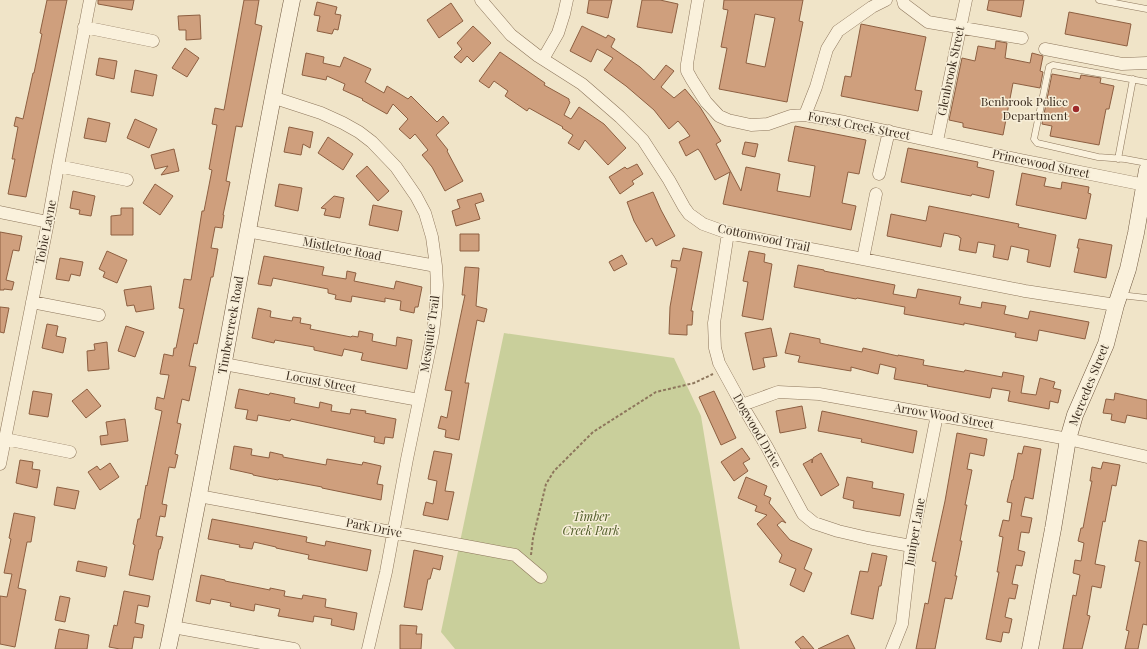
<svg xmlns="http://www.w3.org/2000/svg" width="1147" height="649" viewBox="0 0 1147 649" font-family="'Playfair Display',serif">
<rect width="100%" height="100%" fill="#f0e4c8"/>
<!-- green -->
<path fill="#c9cf9b" d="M504 333 674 358 701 416 732 604 740 649H455L441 632Z"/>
<!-- building -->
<path fill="#cf9f7d" stroke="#8d5f41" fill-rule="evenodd" d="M47 0H67L26 197 8 194 15 159H12L18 127 14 126 16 117 23 119 33 73H34L42 34 40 33Z
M98 0H134L132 10 98 4Z
M244 0H259L255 24 262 26 242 127 236 126 226 181 230 182 223 215H224L222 228 215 227 211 248 218 249 213 277H211L197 344 194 343 189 366 196 367 189 401 182 399 177 423 181 424 175 454 178 455 175 468 169 467 162 504 167 505 165 517 160 516 156 536 163 537 160 549H159L153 580 129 575 135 545 133 544 138 519H140L146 485 147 486 162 411 155 409 157 397 164 399 169 375 160 374 164 354 173 356 174 348H176L184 309 179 308 184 279 191 280 202 211H204L212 170 209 169 217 125 212 124 215 108 224 110Z
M589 0H612L608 18 587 13Z
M642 0H660L678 4 672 33 637 27Z
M724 0H803L799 21 803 22 787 102 719 89 727 48 721 47 728 10 723 9ZM755 14 775 18 765 67 746 63Z
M989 0H1024L1021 17 987 10Z
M317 2 337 7 335 14 341 15 338 30 334 29 332 34 317 31 320 16 314 15Z
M451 3 463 21 439 38 427 20Z
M1069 12 1131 24 1127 46 1065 34Z
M200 15 201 39 186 40V30H179L178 16Z
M861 24 926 37 915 90 922 91 918 111 841 96 845 76 851 77Z
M473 26 491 43 473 62 467 56 461 63 454 57 462 49 457 43Z
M582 26 606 38 608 35 615 39 611 47 640 67 654 80 666 65 674 71 661 87 674 98 685 89 700 107 721 141 716 144 741 191 746 167 780 174 777 191 810 197 815 166 788 161 795 126 866 140 859 174 848 172 842 203 856 206 851 230 723 204 730 172 715 180 701 153 698 149 686 156 679 142 690 136 685 129 678 121 669 129 654 110 626 86 604 70 613 58 597 49 591 62 570 51Z
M996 41 1007 43 1005 58 1030 63 1032 53 1043 56 1040 71 1043 72 1040 88 1013 83 1003 135 963 127V123L949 120 962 58 975 61 978 46 995 49Z
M185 48 199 58 187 77 172 68Z
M500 52 545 83 544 85 569 99V101L570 102 564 115 571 119 579 107 604 124 626 148 608 165 585 140 579 150 568 143 573 135 562 128 563 127 529 108 527 111 505 96 508 91 494 81 489 88 479 81Z
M306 53 324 57 323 63 340 67 344 57 371 69 365 82 384 93 387 86 408 99 411 96 437 122 443 116 449 123 436 135 448 150 447 151 463 181 445 191 432 167 422 155 428 150 415 134 410 139 399 129 408 119 393 104 387 114 362 100 363 99 343 90 345 84 327 76 326 80 302 75Z
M99 58 117 61 114 79 96 75Z
M135 70 157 75 153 96 131 92Z
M1052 74 1080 79 1081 75 1101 78 1100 83 1114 86 1109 109H1106L1099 145 1050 136 1052 126 1042 124Z
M88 118 110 123 106 142 84 138Z
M135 119 157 129 149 148 127 138Z
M289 127 313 132 310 148 303 144 301 155 284 152Z
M328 137 353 154 343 170 318 153Z
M745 142 758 144 755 157 742 154Z
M908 148 978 162 977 167 994 171 989 198 972 194 971 196 901 182Z
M174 149 179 171 161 175 168 166 155 169 151 155Z
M637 164 643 174 632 181 634 184 620 194 609 177 625 167 627 169Z
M367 166 389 191 378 201 356 176Z
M1022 173 1046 178 1044 186 1061 189 1062 182 1089 187 1088 193 1091 194 1086 219 1016 205Z
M155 184 173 196 160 215 143 203Z
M279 184 302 188 298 211 275 206Z
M73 191 95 196 91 216 79 214 80 210 70 208Z
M653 192 661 210 675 236 656 246 652 238 646 242 634 221 627 202Z
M481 193 484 201 475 204 480 219 456 226 452 211 460 208 457 200Z
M334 196 344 198 340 218 324 215 326 209 321 208Z
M373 205 402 211 398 231 369 225Z
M929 206 1019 224 1018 227 1056 235 1050 267 1027 262 1029 250 1011 246 1008 260 993 257 995 245 978 242 976 253 959 250 961 238 959 237V236L944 233 941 247 887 236 891 214 926 221Z
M121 208H133V235H111V216L121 215Z
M0 232 22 236 19 251 13 250 6 280 14 282 12 290 4 289V290H0Z
M460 234H479V251H460Z
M1079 239 1112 245 1106 278 1074 272 1079 248H1077Z
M683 248 702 252 691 311H693L692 325H687V335L669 334 670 307 677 268 671 267 672 260 680 261Z
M107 251 127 260 117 283 103 277 105 272 99 269Z
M749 251 765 254 764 262 772 264 763 320 742 316 748 282 743 281Z
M622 255 627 264 614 271 609 262Z
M264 256 324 267 322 275 346 279 347 271 356 273 354 281 394 289 396 281 422 287 418 307H415L414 313 400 310 401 301 385 298V302L352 296 351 302 335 299 336 295 328 293V289L273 278 271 286 258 284Z
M60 258 83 262 80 276 71 274 69 281 56 279Z
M798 265 824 270V271L895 285 893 294 916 298 918 289 961 297 959 304 981 308 982 302 1006 306 1004 314 1028 319 1030 311 1089 322 1085 339 1039 330 1037 341 1015 337 1016 333 964 323V325L904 314 905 307 857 298 856 299 794 287Z
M465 267 479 268 476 306 487 309 484 322 477 320 465 383H469L459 440 445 437 446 430 438 428 441 416 447 418 452 391 445 390 465 295H462Z
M151 286 154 309 136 312 134 305 127 306 124 290Z
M0 307 9 308 4 333 0 332Z
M258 308 271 311 270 317 292 321 293 317 301 318 300 323 311 325 310 329 351 337 352 336 358 337 359 331 373 334 372 341 396 346 397 337 412 340 407 369 361 360 363 353 344 349 342 356 314 350V347L275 340 274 343 252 338Z
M47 324 58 326 56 336 66 338 63 353 42 348Z
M126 326 144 332 135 357 118 351Z
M771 328 777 356 763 358 765 367 753 370 745 333Z
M790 333 820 339V343L862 352 863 348 898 356V355L924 360 923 365 964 372 965 370 1002 377 1003 372 1024 376 1021 393 1036 395 1040 378 1055 382 1053 388 1061 390 1058 403 1050 401 1049 409 1008 401 1010 391 992 388 990 398 927 386 928 385 894 379 896 368 880 364 878 374 851 367V371L798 362 800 356 785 353Z
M107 342 109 369 88 371 87 351 95 350 94 344Z
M87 389 101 406 86 418 72 401Z
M239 389 269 395 270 393 295 398 294 403 319 408 320 402 332 405 331 411 350 414 351 409 366 411 365 413 396 419 393 438 385 437 384 444 374 442 375 437 291 419 290 421 258 415 257 421 246 419 248 410 235 408Z
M33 391 52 394 48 417 29 414Z
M714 391 736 438 721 445 699 397Z
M1115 393 1147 400V419L1127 415 1125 423 1111 420 1112 414 1103 413 1106 399 1114 400Z
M802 406 806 428 780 433 776 411Z
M822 411 917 431 913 453 861 442 862 439 818 431Z
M125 419 128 441 101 445 100 436 108 435 106 422Z
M957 433 987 439 984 456 970 453 967 469 972 470 965 505H967L960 541H962L955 576H957L952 599 945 598 935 649H916L925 603 928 604 936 562 932 561 945 501Z
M234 446 252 449 251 455 269 458 270 452 283 455V457L326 465 327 459 362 465 363 462 381 466 377 484 383 485 381 500 322 488V487L279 479 278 480 253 475V474L230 469Z
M1024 446 1041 449 1033 499 1025 497 1021 516 1032 518 1029 533 1021 532 1018 550 1025 552 1022 566 1016 565 1012 584 1018 585 1015 599 1009 598 1005 617 1012 619 1009 633 1003 632 1001 642 986 639 999 572H997L1003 537 999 536 1003 520 1009 521 1012 503 1007 502 1012 480H1013L1018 453 1022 454Z
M742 448 750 459 743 463 748 471 734 481 721 462Z
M434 451 452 454 445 491 454 492 448 520 423 515 426 502 433 504 437 481 428 479Z
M821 453 839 485 821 496 803 464 812 459V463L813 458Z
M20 460 33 462 32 469 40 470 37 488 16 483Z
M1103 462 1120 465 1116 486 1112 485 1105 522 1103 521 1095 564 1105 566 1101 588 1092 586 1087 615 1090 616 1082 649H1063L1073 595 1076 596 1080 575 1073 573 1075 560 1081 561 1084 543 1078 541 1081 528H1083L1092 481H1090L1092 467 1101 469Z
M110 463 119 477 100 490 88 472 97 466 100 470Z
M746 477 767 486 764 495 771 498 769 503 786 523 782 521 777 525 790 540 812 549 804 569 812 573 804 592 790 585 796 569 779 562 782 555 757 524 767 515 755 511 757 506 738 498Z
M847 477 873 482 872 488 904 494 900 516 853 508 854 501 843 498Z
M57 487 79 491 75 509 54 505Z
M14 513 35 517 31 542H27L18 588 26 590 15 647 0 644V596L7 597 12 574 4 573 11 539 9 538Z
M212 519 307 537 306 542 325 546 326 541 371 550 367 571 308 559 309 555 276 548V547L254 542 252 549 239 547 240 545 208 539Z
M1139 540 1147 542V625L1143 624 1138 649H1125L1129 631 1126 630 1140 562 1135 561Z
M414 550 443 556 440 570 433 568 430 579H428L422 610 404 607Z
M872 553 887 556 881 586H879L873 619 851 614 860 571 868 572Z
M78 561 107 567 105 577 76 571Z
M201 575 225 580V581L270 590V588L285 591 284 596 302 599 303 595 326 599 325 607 357 613 354 630 331 625 332 619 314 616 313 622 278 616 280 609 255 604 254 611 230 606 231 603 211 599 210 604 196 601Z
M124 591 150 596 148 607 138 605 135 623 144 625 142 638 134 637 132 649H120L109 647 114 625 117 626Z
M60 596 70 598 65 622 55 620Z
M400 625 417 626 416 634H422L421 649H400Z
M59 629 89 635 87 649H55Z
M848 635 855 649H818Z
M803 636 814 649H801L795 642Z"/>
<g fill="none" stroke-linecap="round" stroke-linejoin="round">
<defs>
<path id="lane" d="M1099 0 1147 9
M1147 82 1053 65 1049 67 1034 139 1037 143 1098 157 1125 159 1147 163
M1118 159 1133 79
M1120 295 1147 298"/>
<path id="street" d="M481 0 511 35 538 56 582 84 620 117 643 140 669 180 684 207 689 214 703 224 728 233 863 259 1025 291 1116 305
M698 0 687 64V71L692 80 706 102 719 116 728 120 751 125 768 124 791 116 805 115 845 122 991 154 1145 185
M903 0 904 4 928 22 1022 38
M84 27 153 41
M1045 49 1122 64 1147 63
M543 59 558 33 564 14 567 0
M272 97 321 113 343 123 359 132 372 142 396 167 416 196 425 213 432 237 436 266 437 285 436 307 433 333 407 459 386 572 368 649
M805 115 816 87 827 49 838 31 872 7 886 0
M937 141 966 0
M58 166 127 180
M879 174 889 131
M0 212 48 222
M247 231 436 266
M728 233 714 323 715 348 719 363 742 405 767 447 803 514 814 523 838 531 868 538 911 546
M863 259 876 194
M32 302 99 315
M224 364 419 400
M742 405 778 392 819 394 937 415 1068 439 1147 457
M5 439 70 452
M0 464 48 222 58 166 90 0
M199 496 515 555 541 577
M173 627 294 649
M892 649 902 624 911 546 937 415"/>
<path id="secondary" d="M168 649C214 433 248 216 292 0
M1030 649 1053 529 1068 439 1075 415 1106 344 1116 305 1128 269 1136 233 1147 170"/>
</defs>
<!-- lane casing -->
<use href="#lane" stroke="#8d765c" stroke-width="7"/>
<!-- street casing -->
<use href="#street" stroke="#8d765c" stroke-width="13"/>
<!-- secondary casing -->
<use href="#secondary" stroke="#6f573f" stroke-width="17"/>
<!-- path -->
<path stroke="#8d765c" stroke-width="2" stroke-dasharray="3 2" stroke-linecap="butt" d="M531 555 533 538 546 484 554 471 593 432 656 392 694 383 713 374"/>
<!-- lane -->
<use href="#lane" stroke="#faf1dc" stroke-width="6"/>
<!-- street -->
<use href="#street" stroke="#faf1dc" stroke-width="12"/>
<!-- secondary -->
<use href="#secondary" stroke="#faf1dc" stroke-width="16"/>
</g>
<!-- markers -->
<circle fill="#9e2a2b" stroke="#f7eed8" stroke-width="1.5" cx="1076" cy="109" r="4"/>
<g text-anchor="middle" stroke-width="3" stroke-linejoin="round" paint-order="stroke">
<!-- street labels -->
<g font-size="12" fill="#3d2e20" stroke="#f7eed8">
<text transform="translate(951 71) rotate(-78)" y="4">Glenbrook Street</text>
<text transform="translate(859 126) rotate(11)" y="4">Forest Creek Street</text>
<text transform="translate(1041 164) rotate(12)" y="4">Princewood Street</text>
<text transform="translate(46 232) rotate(-79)" y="4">Tobie Layne</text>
<text transform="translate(764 238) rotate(12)" y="4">Cottonwood Trail</text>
<text transform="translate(342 249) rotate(11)" y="4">Mistletoe Road</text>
<text transform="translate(231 325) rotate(-80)" y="4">Timbercreek Road</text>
<text transform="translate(430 334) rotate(-82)" y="4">Mesquite Trail</text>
<text transform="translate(321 382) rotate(11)" y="4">Locust Street</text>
<text transform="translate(1089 385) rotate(-68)" y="4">Mercedes Street</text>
<text transform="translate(944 416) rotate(10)" y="4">Arrow Wood Street</text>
<text transform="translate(757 431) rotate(60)" y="4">Dogwood Drive</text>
<text transform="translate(374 528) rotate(11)" y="4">Park Drive</text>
<text transform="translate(915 532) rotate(-80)" y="4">Juniper Lane</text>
</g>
<!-- poi labels -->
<g font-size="12" fill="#3d2e20" stroke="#f7eed8" text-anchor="end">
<text x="1068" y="106">Benbrook Police<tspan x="1068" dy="14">Department</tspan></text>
</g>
<!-- park labels -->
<g font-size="12" font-style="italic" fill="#4d5a26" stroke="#f7eed8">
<text x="591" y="521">Timber<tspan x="591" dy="14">Creek Park</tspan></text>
</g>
</g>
</svg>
